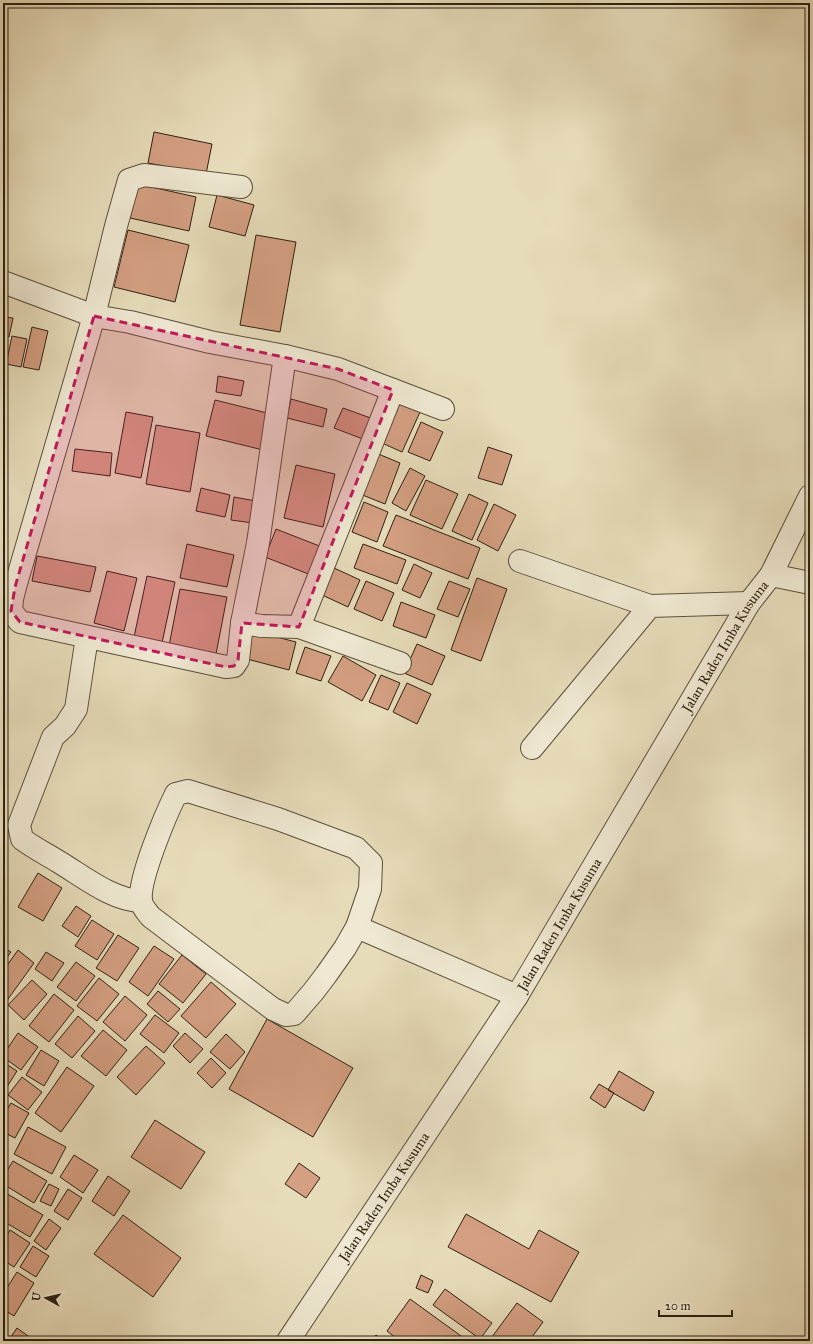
<svg xmlns="http://www.w3.org/2000/svg" width="813" height="1344" viewBox="0 0 813 1344" font-family="'IM FELL Great Primer',serif">
<rect width="100%" height="100%" fill="#e7dcba"/>
<filter id="stains"><feTurbulence type="fractalNoise" baseFrequency=".005" numOctaves="4"/><feColorMatrix values="0 0 0 0 .2 0 0 0 0 .09 0 0 0 0 .02 0 0 0 .5 -.17"/></filter>
<radialGradient id="worn" r=".72"><stop offset=".6" stop-color="#630" stop-opacity="0"/><stop offset="1" stop-color="#630" stop-opacity=".3"/></radialGradient>
<!-- building -->
<path fill="#d49f82" stroke="#2d2111" d="M154 132 212 144 206 174 148 163Z
M138 184 196 197 189 231 130 218Z
M217 195 254 205 245 236 209 227Z
M128 230 189 245 175 302 114 287Z
M256 235 296 242 280 332 240 325Z
M3 317 13 318 9 337 3 335Z
M32 327 48 331 39 370 23 367Z
M12 336 27 339 21 367 6 364Z
M3 339 8 340 3 362Z
M218 376 244 381 241 396 216 392Z
M291 399 327 409 323 427 287 418Z
M215 400 271 414 263 450 206 436Z
M399 402 420 412 402 452 382 443Z
M343 408 376 420 368 441 334 428Z
M126 412 153 417 141 478 115 473Z
M421 422 443 432 430 461 408 452Z
M156 425 200 433 190 492 146 484Z
M488 447 512 455 502 485 478 478Z
M75 449 112 453 110 476 72 471Z
M376 453 400 463 385 504 360 494Z
M296 465 335 474 323 527 284 518Z
M410 468 425 476 406 511 392 503Z
M426 480 458 494 442 529 410 515Z
M201 488 230 495 225 517 196 511Z
M469 494 488 503 472 540 452 531Z
M234 497 256 501 253 523 231 520Z
M364 502 388 512 377 542 352 532Z
M494 504 516 515 498 551 477 540Z
M396 515 480 548 468 579 383 546Z
M276 529 322 547 311 575 265 557Z
M187 544 234 555 227 587 180 578Z
M363 544 406 560 397 584 354 568Z
M37 556 96 567 90 592 32 581Z
M414 564 432 573 420 598 402 590Z
M334 568 360 580 348 607 322 595Z
M107 571 137 578 124 631 94 623Z
M147 576 175 582 162 643 134 637Z
M477 578 507 589 481 661 451 650Z
M366 581 394 593 382 621 354 609Z
M449 581 470 589 458 617 437 609Z
M180 589 227 597 216 654 169 646Z
M401 602 435 615 426 638 393 626Z
M250 630 296 642 289 670 243 658Z
M417 644 445 656 432 685 404 673Z
M305 647 331 656 321 681 296 673Z
M343 656 376 675 362 701 328 682Z
M381 675 400 683 388 710 369 702Z
M407 683 431 694 417 724 393 712Z
M38 873 62 888 43 921 18 907Z
M76 906 91 916 78 937 62 926Z
M92 920 114 934 97 960 75 946Z
M118 935 139 948 117 981 96 968Z
M154 946 174 959 148 996 129 982Z
M3 947 11 952 3 963Z
M18 950 34 963 3 1006V971Z
M46 952 64 963 52 981 35 969Z
M182 955 206 974 183 1003 159 984Z
M76 962 95 976 76 1001 57 987Z
M99 978 119 994 97 1021 77 1006Z
M32 980 47 994 24 1020 8 1005Z
M211 982 236 1004 206 1038 181 1016Z
M158 991 180 1009 168 1022 147 1004Z
M54 994 74 1010 49 1042 29 1026Z
M125 996 147 1015 125 1041 103 1022Z
M155 1015 179 1033 164 1053 140 1034Z
M78 1016 95 1031 72 1058 55 1044Z
M267 1019 353 1068 313 1137 229 1089Z
M103 1030 127 1050 106 1076 81 1056Z
M18 1033 38 1047 21 1070 3 1057V1055Z
M185 1033 203 1049 190 1063 173 1046Z
M226 1034 245 1052 230 1069 210 1052Z
M146 1046 165 1063 136 1095 117 1077Z
M41 1050 59 1061 44 1086 26 1075Z
M211 1058 226 1073 212 1088 197 1073Z
M3 1062 17 1071 5 1090 3 1089Z
M67 1067 94 1086 61 1132 35 1113Z
M619 1071 654 1092 644 1111 608 1090Z
M22 1077 42 1092 28 1110 8 1095Z
M599 1084 614 1093 605 1108 590 1098Z
M11 1103 29 1113 15 1138 3 1132V1116Z
M155 1120 205 1152 181 1189 131 1157Z
M28 1127 66 1147 52 1174 14 1154Z
M74 1155 98 1170 83 1193 60 1177Z
M13 1161 47 1181 34 1203 3 1184V1177Z
M299 1163 320 1178 306 1198 285 1184Z
M108 1176 130 1191 114 1216 92 1201Z
M49 1184 59 1189 51 1206 40 1201Z
M68 1189 82 1198 68 1220 54 1211Z
M4 1192 43 1215 30 1237 3 1221V1194Z
M466 1214 529 1249 539 1230 579 1252 551 1302 448 1247Z
M123 1215 181 1258 153 1297 94 1254Z
M49 1219 61 1228 46 1250 34 1241Z
M10 1230 30 1243 14 1267 3 1260V1241Z
M33 1246 49 1256 36 1277 20 1267Z
M17 1272 34 1283 14 1316 3 1309V1294Z
M421 1275 433 1281 428 1293 416 1288Z
M445 1289 492 1323 480 1339 433 1305Z
M410 1299 468 1341H400L387 1331Z
M517 1303 543 1322 529 1341H489Z
M17 1328 35 1341H8Z
M376 1335 384 1341H371Z"/>
<g fill="none" stroke-linecap="round" stroke-linejoin="round">
<defs>
<g id="minor">
<path d="M3 282 94 316 130 322 210 342 285 356 258 543 242 623 238 660 234 666 226 667 20 622 11 611 12 599 15 587 94 316 116 226 129 180 144 175 241 187"/>
<path d="M285 356 338 369 443 409"/>
<path d="M520 561 650 606"/>
<path d="M771 575 810 583"/>
<path d="M242 623 262 626 299 627 393 390"/>
<path d="M299 627 400 663"/>
<path d="M87 637 76 709 65 726 53 737 19 825 22 839C34 848 46 854 59 862 84 877 112 900 141 901"/>
<path d="M532 748 650 606 749 603"/>
<path d="M188 791 278 819 356 848 371 863 370 889 357 927 345 948 326 975 313 992 294 1014 286 1015 273 1009 151 917C147 912 142 907 141 901 138 880 166 814 176 794Z"/>
<path d="M357 927 517 996"/>
<path id="s1" d="M288 1341 517 996 749 603 771 575 810 496"/>
</g>
</defs>
<!-- minor casing -->
<use href="#minor" stroke="#5c503b" stroke-width="24"/>
<!-- minor -->
<use href="#minor" stroke="#efe8d2" stroke-width="22"/>
</g>
<!-- marked area -->
<path fill="#c2185b" fill-opacity="0.2" stroke="#c2185b" stroke-width="3" stroke-dasharray="8 5" stroke-linejoin="round" d="M94 316 338 369 393 390 299 627 242 623 238 660 234 666 226 667 20 622 11 611 15 587Z"/>
<g text-anchor="middle" stroke-width="3" stroke-linejoin="round" paint-order="stroke">
<!-- street labels -->
<g font-size="14" fill="#2d2111" stroke="#efe8d2">
<text dy="5" stroke="none"><textPath href="#s1" startOffset="821">Jalan Raden Imba Kusuma</textPath></text>
<text dy="5" stroke="none"><textPath href="#s1" startOffset="497">Jalan Raden Imba Kusuma</textPath></text>
<text dy="5" stroke="none"><textPath href="#s1" startOffset="173">Jalan Raden Imba Kusuma</textPath></text>
</g>
</g>
<!-- margin -->
<rect width="813" height="1344" fill="none" stroke="#e7dcba" stroke-width="16"/>
<rect x="4" y="4" width="805" height="1336" fill="none" stroke="#2d2111" stroke-width="2"/>
<rect x="8" y="8" width="797" height="1328" fill="none" stroke="#2d2111"/>
<!-- north arrow -->
<g transform="translate(46 1298) rotate(278)" stroke="#efe8d2" stroke-width="3" paint-order="stroke">
<path d="M0-3L7 15L0 10L-7 15Z" fill="#2d2111"/>
<text y="-6" font-size="11" font-weight="bold" text-anchor="middle" fill="#2d2111">U</text>
</g>
<!-- scale -->
<path d="M659 1310v6h73v-6" fill="none" stroke="#2d2111" stroke-width="2"/>
<text x="665" y="1310" font-size="12" fill="#2d2111" stroke="#efe8d2" stroke-width="3" paint-order="stroke">20 m</text>
<rect width="100%" height="100%" filter="url(#stains)"/>
<rect width="100%" height="100%" fill="url(#worn)"/>
</svg>
